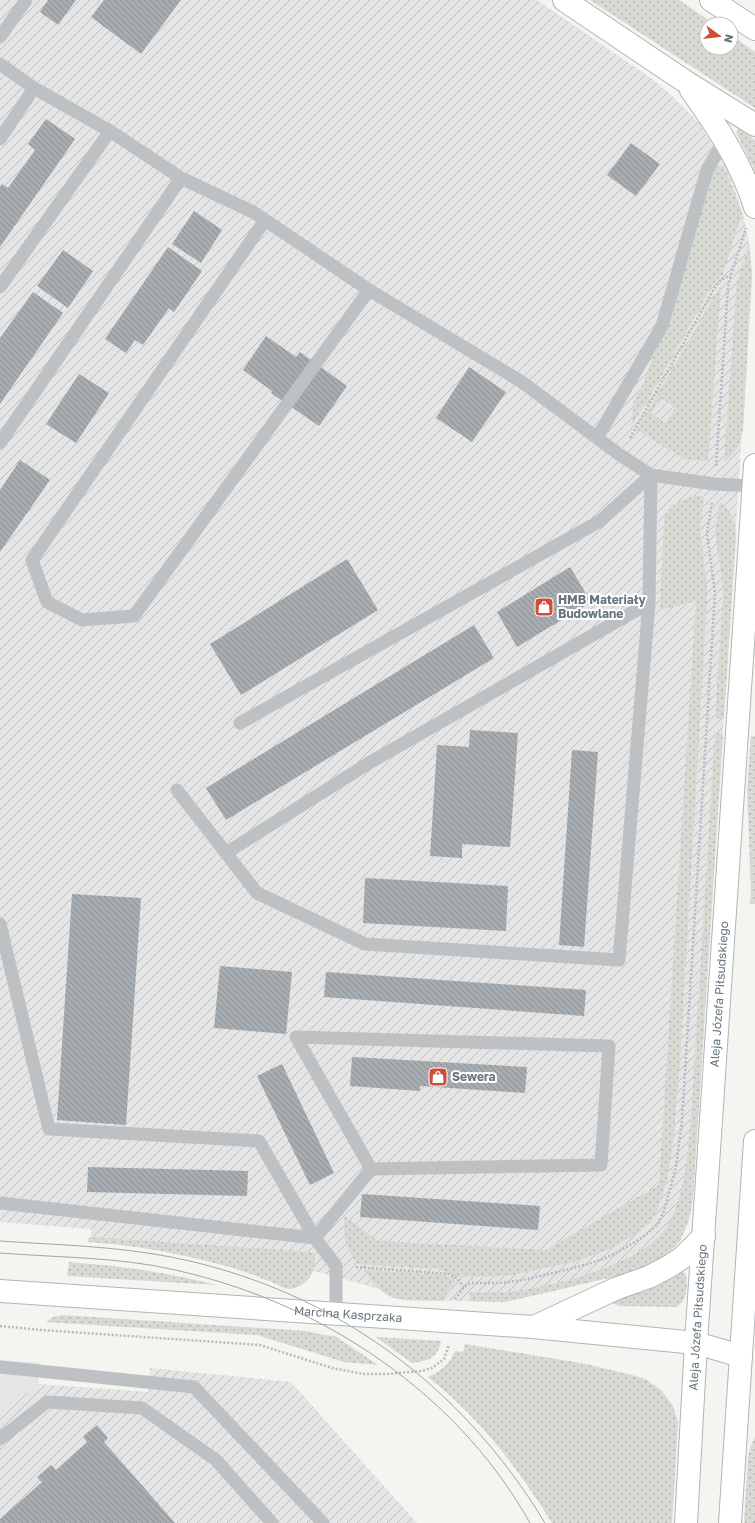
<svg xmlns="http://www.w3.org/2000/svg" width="755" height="1523" viewBox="0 0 755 1523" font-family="'Golos Text',sans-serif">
<defs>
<pattern id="industrial-furrows" width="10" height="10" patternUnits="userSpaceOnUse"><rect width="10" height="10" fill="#e4e5e4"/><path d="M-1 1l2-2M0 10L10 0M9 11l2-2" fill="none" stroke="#bdbebe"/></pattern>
<pattern id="grass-dots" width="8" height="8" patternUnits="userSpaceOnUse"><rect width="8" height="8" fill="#d6dad2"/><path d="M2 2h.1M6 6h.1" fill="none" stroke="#b1b5b0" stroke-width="1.8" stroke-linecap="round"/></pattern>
<pattern id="building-back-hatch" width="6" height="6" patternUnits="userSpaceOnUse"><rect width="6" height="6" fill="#a6acb0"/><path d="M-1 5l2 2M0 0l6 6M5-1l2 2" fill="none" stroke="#8b9194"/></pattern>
</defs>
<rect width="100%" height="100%" fill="#f4f4f1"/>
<!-- built -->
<path fill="#e4e5e4" d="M0 1360 40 1363 38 1384 0 1415Z"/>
<!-- industrial -->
<path fill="url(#industrial-furrows)" d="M0 0H537L652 79 671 95 699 123 728 169 743 214 749 243 752 275 693 1197 689 1221 681 1239 675 1247 631 1273 504 1302 421 1300 247 1253 91 1237V1229L0 1222Z
M150 1368 291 1382 417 1523H0V1415L38 1384 148 1392Z"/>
<!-- grass -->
<path fill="url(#grass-dots)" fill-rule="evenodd" d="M590 0H679L714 24H707V48H731V35L755 52V108Z
M739 129 755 140V171L736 132Z
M717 166 724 167 742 213 723 274 713 284 645 405 630 427 632 421 634 401 644 382 665 325 714 168Z
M749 243 752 275 743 430C740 444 736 454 724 462L737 282Z
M721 285 708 461 690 460 683 458 637 430ZM661 398 676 408 665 423 651 413Z
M694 496H704L700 530 707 588V597L680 1062 673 1143 667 1180 656 1214 650 1223 631 1237 605 1251 573 1262 508 1276 457 1277 440 1269 358 1264C345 1248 344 1236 344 1216L378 1241 546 1250 659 1185 696 601 660 610 664 520C668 505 680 500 694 496Z
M720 502C732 511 735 523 736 537L724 719 715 718 723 598 722 579 715 533Z
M715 733 723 734 693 1197C685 1264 646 1270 590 1282 566 1288 542 1294 518 1299L504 1302 469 1301 470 1292C481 1292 492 1293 504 1292 546 1289 643 1265 667 1227 685 1198 688 1150 691 1117Z
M751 736H755V904H750L751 890 747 790Z
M89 1237 312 1252C321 1268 307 1288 289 1289 284 1289 277 1284 272 1282 258 1277 244 1271 229 1267 183 1254 136 1245 88 1242Z
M69 1262C120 1266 167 1272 217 1285L67 1276Z
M363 1270 441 1275 455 1278V1283L448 1290 444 1301C429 1300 408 1302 394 1298 381 1294 371 1280 363 1270Z
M681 1272 685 1273C689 1284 687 1302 676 1307L620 1306 612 1303 611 1301 619 1297 647 1291 661 1284Z
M63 1315 307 1331 323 1335 335 1336 378 1365 344 1362 257 1335 46 1322 53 1317Z
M376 1337 441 1341C438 1358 428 1361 412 1363Z
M465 1344 586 1364 636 1376 647 1380 661 1390 673 1406 678 1423 672 1523H552C518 1468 479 1417 428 1377 441 1370 450 1365 455 1351L463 1352Z
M755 1436V1523H744L748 1457 750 1448Z"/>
<!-- building -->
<path fill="url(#building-back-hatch)" d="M48 0H76L58 25 40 12Z
M104 0H181L141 54 91 17Z
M46 119 75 139 0 247V187L2 184 8 188 35 150 28 144Z
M631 143 660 164 636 196 607 175Z
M194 211 222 230 201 263 172 244Z
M168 247 202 271 174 312 169 308 143 345 135 340 126 353 105 339Z
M63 250 93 271 68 308 37 286Z
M33 292 63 313 0 404V338Z
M266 336 296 357 300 352 347 386 319 426 271 393 272 391 243 370Z
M469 367 506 392 472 442 436 418Z
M79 374 109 393 76 443 46 424Z
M20 460 50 480 0 552V490Z
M347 559 378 610 241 695 210 644Z
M570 567 591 602 517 647 497 612Z
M474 625 494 658 226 820 206 788Z
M470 730 518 733 510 847 462 844V858L430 856 437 745 469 747Z
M572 750 598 752 584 947 559 945Z
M365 878 508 886 506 931 363 923Z
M72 894 141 898 126 1125 57 1120Z
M220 966 292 972 286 1034 214 1028Z
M326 972 586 990 584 1016 324 997Z
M352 1057 527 1067 525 1093 420 1086V1091L350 1086Z
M282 1064 334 1173 310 1185 257 1076Z
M88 1167 248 1171 247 1196 87 1192Z
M362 1194 540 1206 538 1230 360 1217Z
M97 1425 108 1438 104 1442 175 1523H0V1519L42 1482 37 1477 51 1465 56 1470 87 1442 83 1437Z"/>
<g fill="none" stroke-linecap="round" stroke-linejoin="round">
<defs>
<g id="secondary">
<path id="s1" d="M0 1291 533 1327 696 1343 741 1356"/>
<path d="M534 1327 615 1289 649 1277 668 1267 682 1258 704 1236"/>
<path id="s2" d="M686 1523 696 1343 755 465"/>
<path d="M730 1523 755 1141"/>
</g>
<path id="highway" d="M564 0 683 80 755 125
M711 0 755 29
M691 90C717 126 742 164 755 207"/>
</defs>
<!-- secondary casing -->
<use href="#secondary" stroke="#b0b5b8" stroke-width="24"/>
<!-- highway casing -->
<use href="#highway" stroke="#b1b4b6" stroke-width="24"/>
<!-- path -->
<path stroke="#b7babc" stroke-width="2.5" stroke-dasharray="2 2" stroke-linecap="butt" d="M630 438 714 289 721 280 730 275
M716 466 728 287 731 275 746 228
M356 1267 449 1274 457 1278 464 1287
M455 1299 464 1287 471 1283H499L523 1280 570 1269 601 1260 618 1252 643 1237 658 1224 664 1211 676 1167 682 1120 715 593 707 534 712 502
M0 1326 41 1330 260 1345 332 1368 364 1374H387L422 1371 432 1368 444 1359 449 1345"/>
<!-- lane -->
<path stroke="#bec1c4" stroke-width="13" d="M0 37 26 0
M0 64 34 88 110 131 181 178 253 212 369 290 522 382 620 455 651 475 714 484 754 486
M0 139 34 88
M265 220 32 560 47 602 82 620 134 616 369 290
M0 287 110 131
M597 438 662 326 707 170 724 140
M0 443 181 178
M177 790 257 893 365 944 619 960 649 603 651 475 600 521 240 723
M226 853 369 763 649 603
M0 924 49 1129 259 1141 315 1238 336 1266V1314
M296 1037 609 1046 601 1165 371 1169Z
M0 1203 315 1238 371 1169
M0 1367 194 1387 323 1523
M0 1439 47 1402 142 1408 216 1460 272 1523"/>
<!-- secondary -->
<use href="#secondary" stroke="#fff" stroke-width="22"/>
<!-- highway -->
<use href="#highway" stroke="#fff" stroke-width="22"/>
<!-- tram -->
<path stroke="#9fa5a9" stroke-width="1" d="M0 1241C57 1245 115 1246 171 1257 332 1289 461 1384 545 1523
M0 1253C50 1257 101 1257 150 1265 305 1292 453 1385 530 1523"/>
</g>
<!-- icons -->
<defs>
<symbol id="shop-square" viewBox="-11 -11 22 22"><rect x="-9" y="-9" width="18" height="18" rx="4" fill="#cd4f38" stroke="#fff"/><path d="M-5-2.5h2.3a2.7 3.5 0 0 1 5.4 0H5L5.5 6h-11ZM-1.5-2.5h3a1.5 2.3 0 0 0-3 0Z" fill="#fff"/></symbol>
</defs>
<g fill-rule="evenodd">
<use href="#shop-square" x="533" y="596" width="22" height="22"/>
<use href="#shop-square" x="427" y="1066" width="22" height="22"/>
</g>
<g text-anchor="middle" stroke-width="4" stroke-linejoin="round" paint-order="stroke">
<!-- poi labels -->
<g font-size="12" font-weight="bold" fill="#67757e" stroke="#fff" text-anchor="start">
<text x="558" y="604">HMB Materiały<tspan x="558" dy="14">Budowlane</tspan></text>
<text x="452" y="1081">Sewera</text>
</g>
<!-- street labels -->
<g font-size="12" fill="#67757e" stroke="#fff">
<text dy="4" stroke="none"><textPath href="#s2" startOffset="530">Aleja Józefa Piłsudskiego</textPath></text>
<text dy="4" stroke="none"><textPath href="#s1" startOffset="349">Marcina Kasprzaka</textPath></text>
<text dy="4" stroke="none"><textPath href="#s2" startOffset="206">Aleja Józefa Piłsudskiego</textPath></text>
</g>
</g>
<!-- north arrow -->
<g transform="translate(719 36) rotate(105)"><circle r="19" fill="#ffffff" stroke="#c2c8cb"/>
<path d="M0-3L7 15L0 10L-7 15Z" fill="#cd4f38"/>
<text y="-6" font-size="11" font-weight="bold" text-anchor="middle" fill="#67757e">N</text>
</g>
</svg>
